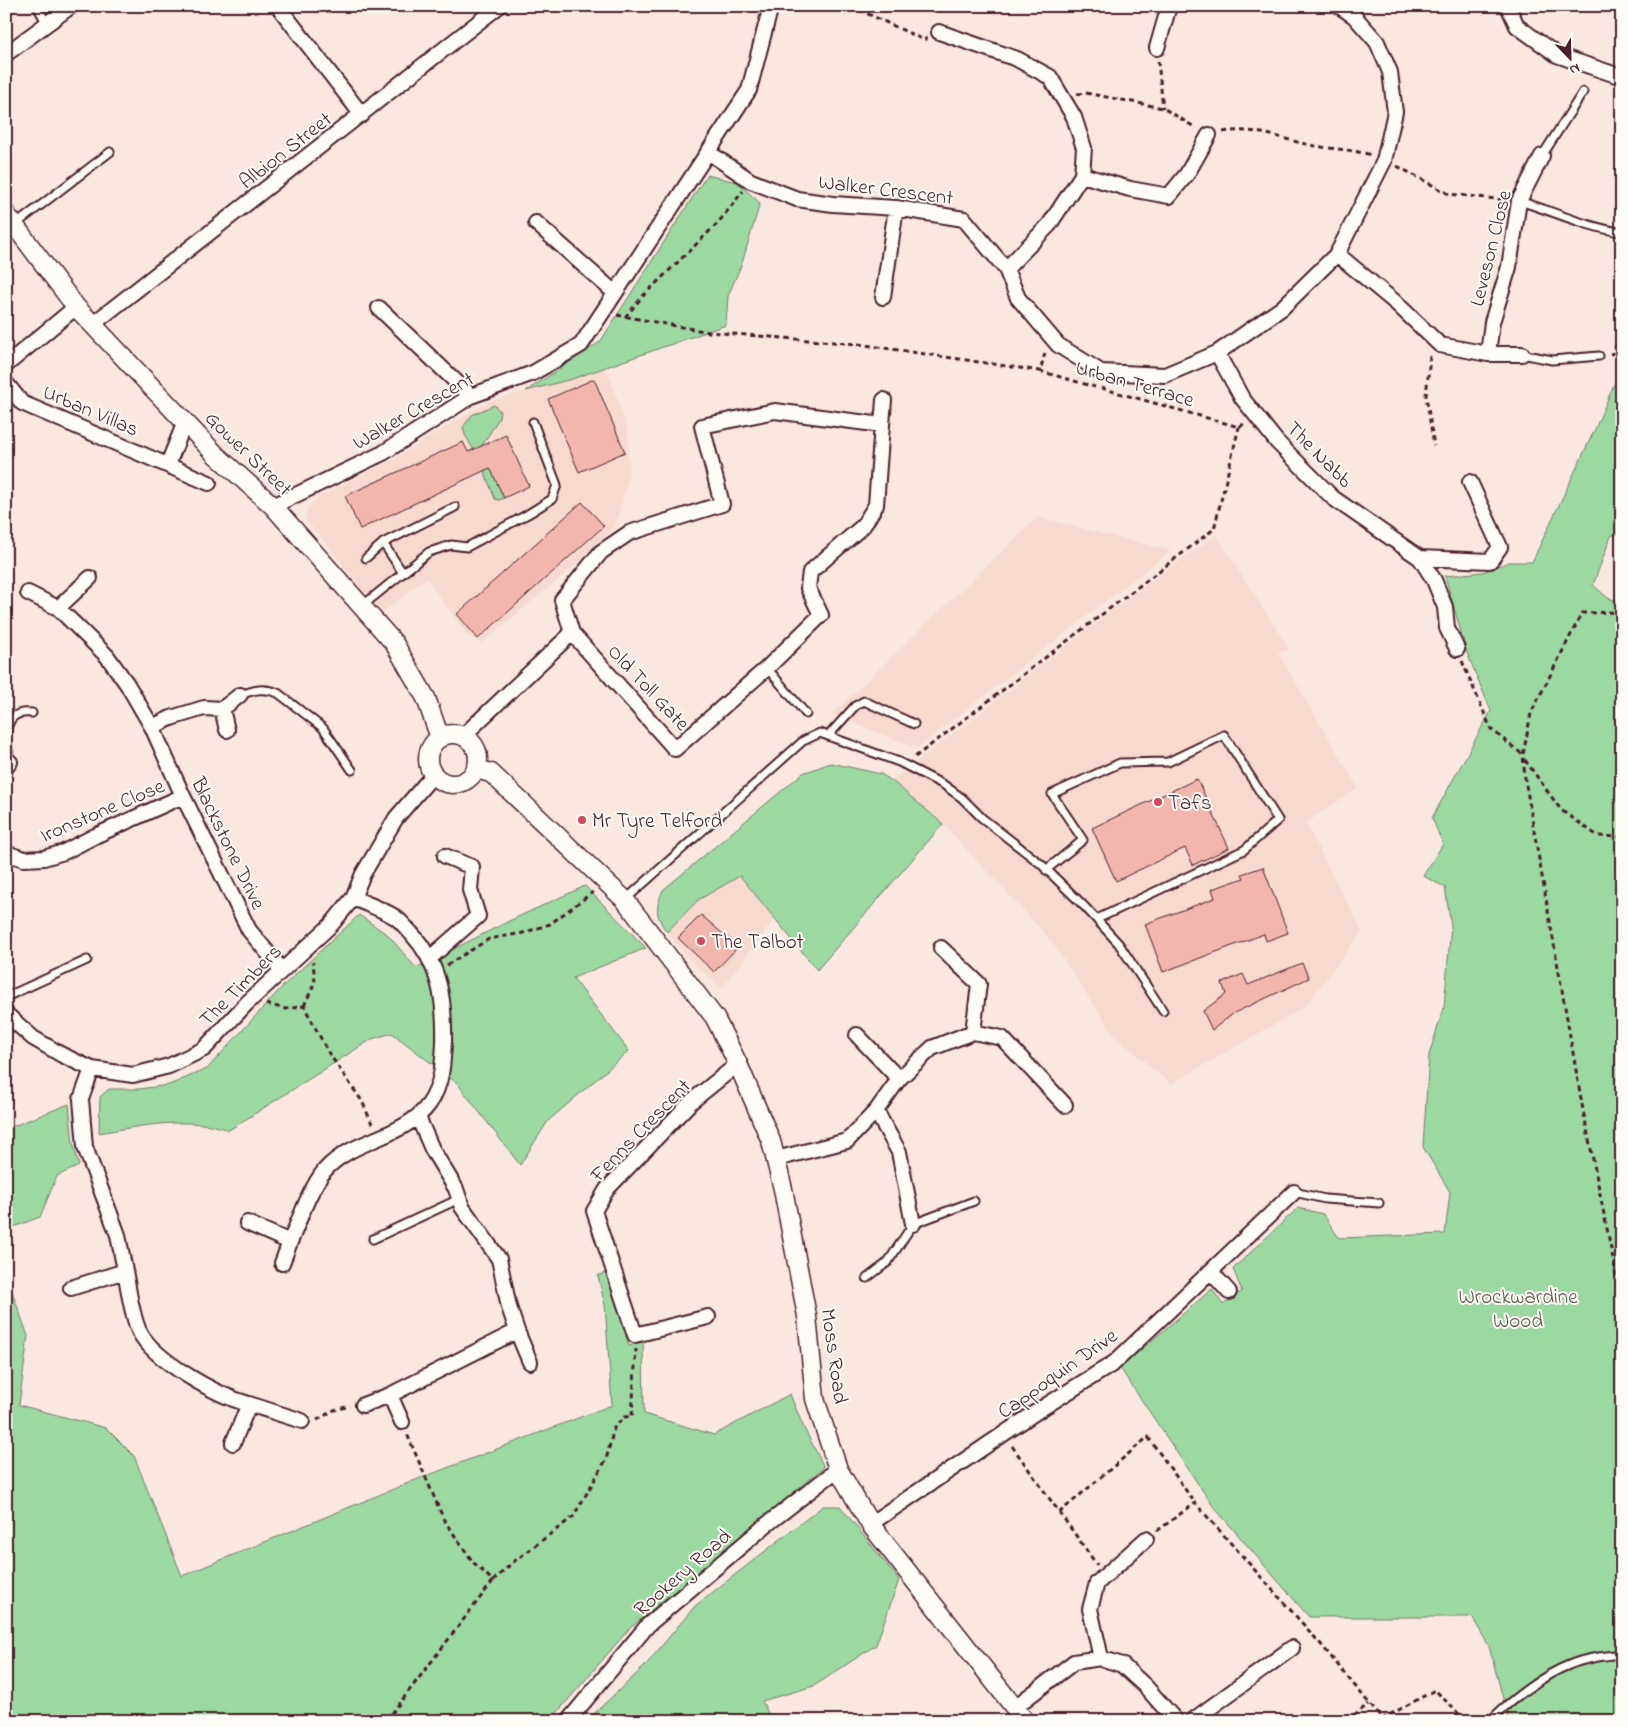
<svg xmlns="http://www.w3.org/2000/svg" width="1628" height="1727" viewBox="0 0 1628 1727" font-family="'Indie Flower',sans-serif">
<rect width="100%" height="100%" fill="#f9e7e0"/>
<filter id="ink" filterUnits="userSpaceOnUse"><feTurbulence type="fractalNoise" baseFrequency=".02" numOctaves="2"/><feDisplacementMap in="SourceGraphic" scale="10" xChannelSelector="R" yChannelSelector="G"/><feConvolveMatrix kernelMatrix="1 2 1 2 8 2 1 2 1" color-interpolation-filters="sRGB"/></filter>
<g filter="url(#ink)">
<!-- built -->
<path fill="#f7d9d0" d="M598 368 608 372 628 433 629 474 616 525 582 560 481 643 467 635 426 578 383 612 361 590 333 551 306 521 305 517 308 508 319 497 396 458 470 412 493 400 572 379Z
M1038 517 1170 551 917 748 832 714Z
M1216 535 1289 649 1278 653 1358 788 1305 823 1362 931 1306 1006 1171 1084 1115 1036 1050 939 943 824 892 781 1128 598Z
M740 876 775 918 722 988 695 965 667 932 698 900Z"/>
<!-- green -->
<path fill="#9cd9a1" stroke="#737c66" d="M707 175 737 182 760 203 742 263 728 296 726 325 572 379 526 391 600 342Z
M1622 365V532L1611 536 1593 585 1608 598 1622 602V1721H1509L1489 1646 1472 1617H1309L1213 1506 1120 1368 1212 1289 1223 1305 1242 1291 1233 1269 1298 1208 1323 1214 1339 1238 1445 1234 1450 1192 1423 1147 1429 1055 1444 1007 1451 926 1445 887 1423 876 1443 844 1432 818 1491 711 1467 653 1445 576 1483 572 1509 562H1532L1596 427Z
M494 405 500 411 499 418 481 447 504 498 499 500 495 499 480 460 465 435 463 427 472 415Z
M831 763 881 774 892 781 943 824 817 970 740 876 698 900 667 932C655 915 655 909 663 890L803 773Z
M585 886 646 948 573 978 629 1051 548 1121 520 1165 457 1083 392 1033 372 1039 229 1130C190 1116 139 1126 99 1133L100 1097 109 1089H139L169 1085 207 1069 284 985 359 915 388 935 416 968 509 921Z
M69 1104 73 1143 79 1166 57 1176 40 1217 6 1230V1129Z
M606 1272 629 1346 643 1341 644 1414 714 1435 790 1394 803 1426 824 1467 629 1629 550 1721H6V1275L28 1336 19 1405 106 1428 134 1456 182 1576 413 1481 612 1405 605 1305 598 1276Z
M823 1506H840L899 1580 876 1645 814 1686 762 1701 772 1721H586L645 1666 695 1606Z"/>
<!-- building -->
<path fill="#f1b7ac" stroke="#4a1f2b" d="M594 379 625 452 579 472 548 399Z
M506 435 529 486 504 498 490 468 360 529 345 496 463 442 468 452Z
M582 502 604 526 478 639 457 614Z
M1197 779 1229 848 1193 865 1185 848 1116 881 1092 828Z
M1263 867 1288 933 1266 941 1264 934 1163 972 1145 924 1215 898 1212 889 1244 878 1242 874Z
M701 915 738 947 714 972 678 938Z
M1302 963 1309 978 1234 1013 1212 1030 1203 1011 1226 994 1222 983 1243 974 1248 985Z"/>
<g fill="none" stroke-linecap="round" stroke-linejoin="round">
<defs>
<path id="service" d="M37 6 47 24
M1542 156 1583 92
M1519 201C1553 211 1586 227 1620 232
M15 225 110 152
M1522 354 1552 360 1599 356
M383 543 403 573
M366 558 383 543 455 507
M362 606 429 552 451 545 467 547 528 514 552 499 557 485 533 422
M767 668 806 714
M240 695C254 690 264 687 278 693L323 728 352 770
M6 735C8 718 15 711 32 713
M828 736 855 706 864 701 914 724
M6 738 10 762
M1046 870 1083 840 1052 794 1120 763 1168 762 1224 735 1278 820 1244 850 1097 919
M625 900 803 741 820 733 899 762 944 785 962 798 982 818 1041 864 1085 907 1119 944 1163 1011
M6 997 87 960
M1294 1192 1325 1199 1379 1203
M373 1239 459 1199
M867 1278 888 1262 913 1224 974 1201
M1490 1721C1509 1701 1543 1675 1569 1665 1585 1658 1604 1656 1622 1654"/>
<path id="minor" d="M278 6 362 115
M1508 6 1517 26 1557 55 1622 77
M939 32 1017 59 1050 77 1074 117 1084 148 1082 175 1049 225 1006 269
M1157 48 1169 6
M6 54 71 6
M708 152 751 181 797 199 833 204 896 208 964 219 1006 269 1018 298 1058 345 1101 372 1165 375 1217 353 1282 308 1337 254 1384 161 1395 112 1390 72 1377 42 1354 16 1339 6
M1082 175 1130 189 1169 196 1187 174 1209 135
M536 223 615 293
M1337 254 1396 303 1440 345 1488 354 1492 322 1509 267 1519 201 1542 156
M883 297 896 208
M379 308 471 396
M93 324 499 6
M1217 353 1242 398 1277 442 1333 498 1420 558 1434 580 1445 607 1447 628 1457 649
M1488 354H1522
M6 365 76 307
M6 383 22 403 209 483
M168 464 185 422
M273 506 383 453 471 396 533 373 581 345 749 90 771 6
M1420 558 1490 561 1500 547 1470 482
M28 593 58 608 107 656 127 684 152 727 183 796 249 930 282 970
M58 608 90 578
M572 633 675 749 767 668 821 615 808 588 810 572 863 526 876 505 882 425
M222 709 227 730
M152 727 171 718 204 708 222 709 240 695
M463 736 572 633 562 600 601 552 629 533 722 504 702 426 775 411 882 425 884 400
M6 767 10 762
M6 853 24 859 44 858 64 852 95 836 183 796
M941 948 979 984 973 1032
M430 958 478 916 470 890 472 867 445 856
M6 1014 33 1038 62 1055 92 1069 133 1075 169 1066 204 1049 246 1004 331 925 353 898 363 874 396 818 434 774
M857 1035 899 1079
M92 1069 81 1099 85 1147 118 1235 125 1271
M876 1111 899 1152 913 1224
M776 1159 847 1141 876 1111 899 1079 932 1048 973 1032 1002 1038 1065 1105
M247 1223 290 1242C299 1221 310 1188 325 1170 353 1138 404 1139 429 1104 442 1085 443 1064 444 1042 445 1001 440 964 411 933 406 928 401 921 395 917 382 909 367 904 353 898
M282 1263 290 1242
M1211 1272 1229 1292
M71 1288 125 1271C129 1290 131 1313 139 1331 154 1361 218 1396 249 1404
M708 1317 635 1335 594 1211 607 1189 692 1101 738 1064
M517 1331 530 1362
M390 1395 402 1422
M363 1405 390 1395 517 1331 509 1307 499 1259 462 1207 456 1189 432 1149 418 1117
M233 1443 249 1404 302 1421
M870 1524 1039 1410 1114 1363 1294 1192
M1101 1658 1090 1609 1097 1583 1146 1539
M1015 1707 1074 1662 1101 1658 1122 1665 1145 1686 1176 1721
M568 1721 648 1625 766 1525 838 1469
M1192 1721 1292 1648"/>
<path id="tertiary" d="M6 214 76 307 216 455 273 506 394 643 426 698 440 738
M428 759a25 25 0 1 1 50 0a25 25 0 1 1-50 0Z
M476 769 491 773 625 900 715 1018 738 1064 771 1141 783 1189 807 1316 815 1399 838 1469 870 1524 1025 1721"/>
</defs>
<!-- service casing -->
<use href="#service" stroke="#4a1f2b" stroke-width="11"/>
<!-- minor casing -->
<use href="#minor" stroke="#4a1f2b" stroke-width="18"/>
<!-- tertiary casing -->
<use href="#tertiary" stroke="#4a1f2b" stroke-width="21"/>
<!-- path -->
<path stroke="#4a1f2b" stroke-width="3" stroke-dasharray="5 4" stroke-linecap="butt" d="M851 6 924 40 927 38
M1158 61 1163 108
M1077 94 1086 93 1163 108 1196 128
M1223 132C1257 127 1277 138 1310 145 1330 149 1350 149 1371 155
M1397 166 1449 194 1506 200
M617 315 709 332 858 344 1040 371
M625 317 644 295 718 223 743 191
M1045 353 1040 371 1095 387
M1610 354 1614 353 1622 319
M1430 356 1426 396 1434 446
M1101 388 1239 427 1245 423
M1622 612 1582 613 1531 713 1523 755 1525 779 1583 1110 1622 1303
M1462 661 1491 729 1523 755
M915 757 1214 529 1239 427
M1525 760 1561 810 1598 836 1622 837
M447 965 489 939 523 933 550 924 593 892
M266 1004 286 1009 304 1006 328 1052 362 1101 373 1126
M304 1006 315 982 313 962
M1617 1283 1622 1270
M317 1420 334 1410 350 1406
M1012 1446 1097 1565
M1059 1513 1148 1437 1195 1503
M1157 1531 1195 1503 1319 1642 1382 1719 1435 1690 1466 1721
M493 1581 512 1563 573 1517 606 1460 614 1428 624 1417 632 1416 636 1349
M386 1721 493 1581 473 1562 444 1520 407 1434
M1346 1721 1369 1704"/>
<!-- service -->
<use href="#service" stroke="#fdfcf7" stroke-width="7"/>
<!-- minor -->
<use href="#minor" stroke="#fdfcf7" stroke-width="14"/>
<!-- tertiary -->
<use href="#tertiary" stroke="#fdfcf7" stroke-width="18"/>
</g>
</g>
<!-- markers -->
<g fill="#d1495b" stroke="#fdfcf7" stroke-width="2">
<circle cx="1158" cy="802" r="5"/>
<circle cx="582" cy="820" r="5"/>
<circle cx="701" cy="941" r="5"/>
</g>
<g text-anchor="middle" stroke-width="4" stroke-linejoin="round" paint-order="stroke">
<!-- street labels -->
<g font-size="21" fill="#4a1f2b" stroke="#fdfcf7">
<text transform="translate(285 150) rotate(-38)" y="7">Albion Street</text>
<text transform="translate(886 189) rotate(7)" y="7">Walker Crescent</text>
<text transform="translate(1490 248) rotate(-76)" y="7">Leveson Close</text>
<text transform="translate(1135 383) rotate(16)" y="7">Urban Terrace</text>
<text transform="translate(91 410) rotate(23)" y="7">Urban Villas</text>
<text transform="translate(413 410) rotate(-30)" y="7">Walker Crescent</text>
<text transform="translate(249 453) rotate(44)" y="7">Gower Street</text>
<text transform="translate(1320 454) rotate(45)" y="7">The Nabb</text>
<text transform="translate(649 687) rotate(47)" y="7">Old Toll Gate</text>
<text transform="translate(102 810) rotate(-23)" y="7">Ironstone Close</text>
<text transform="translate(229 843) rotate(64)" y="7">Blackstone Drive</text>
<text transform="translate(240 985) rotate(-45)" y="7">The Timbers</text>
<text transform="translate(640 1130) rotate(-46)" y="7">Fenns Crescent</text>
<text transform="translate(835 1356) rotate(82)" y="7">Moss Road</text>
<text transform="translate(1057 1373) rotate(-35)" y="7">Cappoquin Drive</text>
<text transform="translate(682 1572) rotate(-41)" y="7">Rookery Road</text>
</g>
<!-- poi labels -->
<g font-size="21" fill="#4a1f2b" stroke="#fdfcf7" text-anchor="start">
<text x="1168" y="809">Tafs</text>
<text x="592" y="827">Mr Tyre Telford</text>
<text x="711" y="948">The Talbot</text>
</g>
<!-- park labels -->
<g font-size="21" fill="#63574e" stroke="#fdfcf7">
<text x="1518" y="1303">Wrockwardine<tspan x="1518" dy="24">Wood</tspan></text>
</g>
</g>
<!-- margin -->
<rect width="1628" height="1727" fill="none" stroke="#fdfcf7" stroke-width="25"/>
<rect x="12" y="12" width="1603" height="1702" fill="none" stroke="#4a1f2b" stroke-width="2" filter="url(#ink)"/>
<!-- north arrow -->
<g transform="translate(1570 58) rotate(157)" stroke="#fdfcf7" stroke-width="4" paint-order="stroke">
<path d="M0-4L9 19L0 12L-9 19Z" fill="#4a1f2b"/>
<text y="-8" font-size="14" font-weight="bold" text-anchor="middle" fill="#4a1f2b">N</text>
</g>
</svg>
